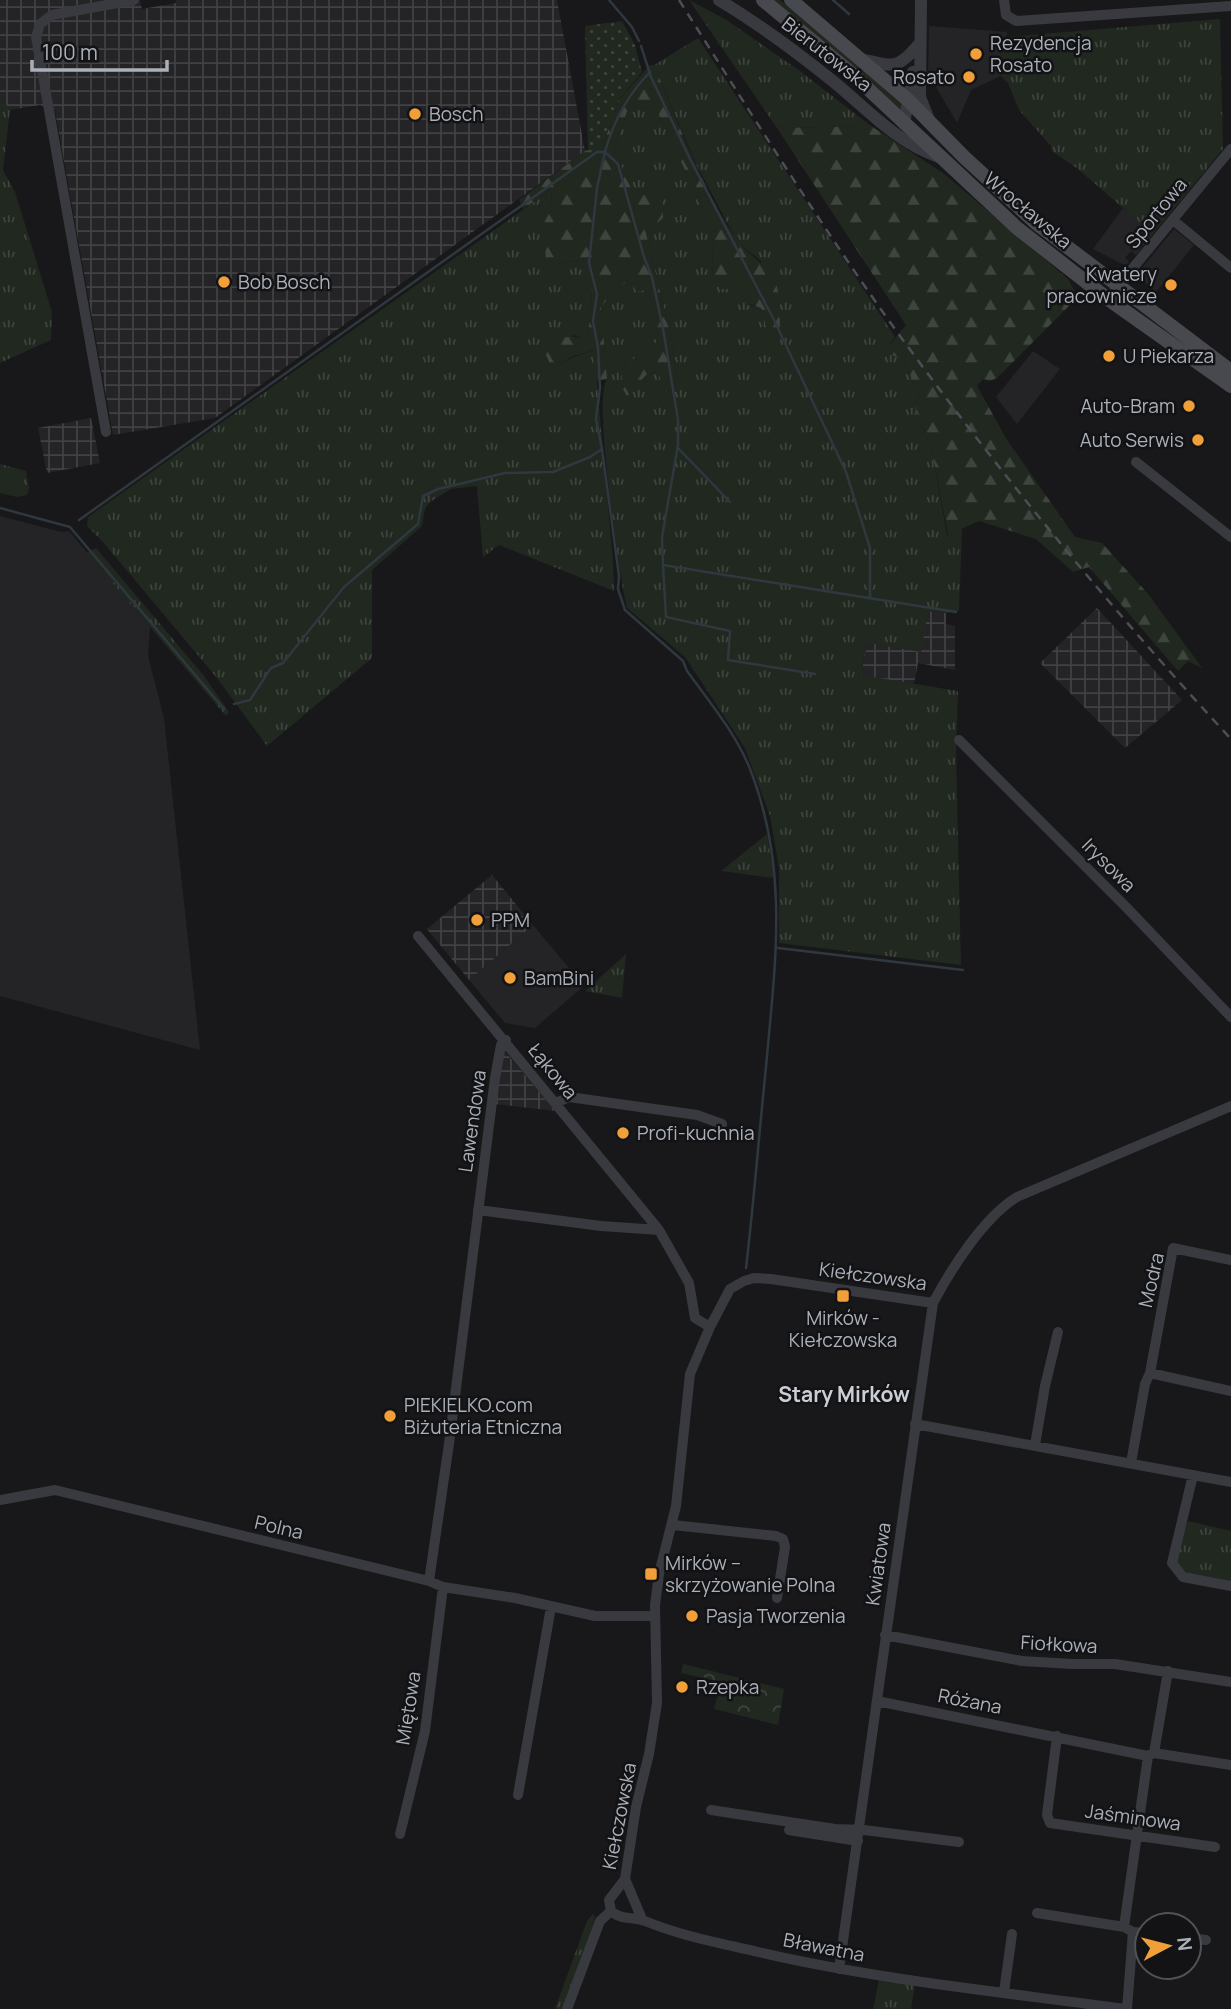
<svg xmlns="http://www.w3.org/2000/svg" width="1231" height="2009" viewBox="0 0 1231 2009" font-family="Manrope,sans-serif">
<defs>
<pattern id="industrial-grid" width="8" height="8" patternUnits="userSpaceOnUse" patternTransform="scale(1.75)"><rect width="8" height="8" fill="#242427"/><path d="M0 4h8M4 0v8" fill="none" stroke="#414144"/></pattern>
<pattern id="grass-tufts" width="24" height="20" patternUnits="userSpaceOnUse" patternTransform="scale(1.75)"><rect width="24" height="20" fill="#202820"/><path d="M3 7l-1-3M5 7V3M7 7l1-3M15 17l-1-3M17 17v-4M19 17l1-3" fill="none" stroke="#3e453e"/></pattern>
<pattern id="forest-firs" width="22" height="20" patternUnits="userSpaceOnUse" patternTransform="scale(1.75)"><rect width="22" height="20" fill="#202820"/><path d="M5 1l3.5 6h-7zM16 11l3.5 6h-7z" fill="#3e453e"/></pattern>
<pattern id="park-crowns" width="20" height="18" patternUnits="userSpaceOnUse" patternTransform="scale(1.75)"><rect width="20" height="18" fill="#202820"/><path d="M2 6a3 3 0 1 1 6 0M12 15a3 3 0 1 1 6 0" fill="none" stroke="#3e453e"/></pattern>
<pattern id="garden-dots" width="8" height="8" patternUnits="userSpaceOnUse" patternTransform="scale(1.75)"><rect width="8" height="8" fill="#202820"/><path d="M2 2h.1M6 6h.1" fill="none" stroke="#3e453e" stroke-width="1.8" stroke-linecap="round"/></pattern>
</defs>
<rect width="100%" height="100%" fill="#18181a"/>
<!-- built -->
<path fill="#242427" d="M929 26 1007 32 1001 76 971 90 957 123 928 73Z
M1123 208 1153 234 1136 255 1131 251 1125 258 1129 261 1126 266 1093 249Z
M1174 229 1194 245 1156 292 1136 275Z
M1033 351 1060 369 1017 424 996 397Z
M0 516 61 532 69 531 150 627 148 656 164 718 200 1050 0 996Z
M533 925 584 986 535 1028 505 1023 469 980Z"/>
<!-- industrial -->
<path fill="url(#industrial-grid)" d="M0 0H140L142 9 176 3V0H557L585 151 215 418 113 435 55 111 40 105 10 110 0 96Z
M91 418 100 463 47 473 38 428Z
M1097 608 1182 700 1125 748 1040 663Z
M928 611 946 613V624L955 626V670L918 663 914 684 861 676 867 643Z
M492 875 533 925 469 980 427 929Z
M503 1049 555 1111 494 1104Z"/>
<!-- grass -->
<path fill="url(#grass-tufts)" d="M689 0 725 19 800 71 871 126 777 128Z
M772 0H780L903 103 901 112Z
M1220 19 1223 149 1153 234 1078 169 1052 151 1051 146 1019 110 1008 83 1001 76 1003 53 1007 37Z
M698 38 895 337 889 345 903 359 919 395 914 405 932 451 947 535 962 529 959 611 946 613 928 611 921 652 867 643 861 675 958 691 956 753 961 965 779 943V868L770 816 745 748 685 657 627 608 623 590C618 556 593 400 607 379L601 306 627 281 648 288 659 341 646 348 627 395 646 375 658 371 665 391 676 381 673 346 646 233 663 218V198L634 194 614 151 629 105 657 111 706 214 713 243 712 276 728 289 739 279 747 280 754 298 748 305 761 308 768 333 780 337 761 261 738 243 696 164 654 65Z
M0 96 10 110 3 170 15 192 52 312 51 340 0 363Z
M551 190 552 208 544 224 558 264 586 259 592 292 588 340 573 335 558 366 571 358 594 350 613 561 614 591 499 545 483 557 477 486 451 489 430 502 425 509 422 526 372 570V658L267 746 217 678 103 542 87 526 88 517Z
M0 464 26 471 29 488 27 495 17 497 0 493Z
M96 548 204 676 229 712 226 716 87 553Z
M767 834 774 878 721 871Z
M626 954 622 998 585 991Z
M1188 1521 1231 1531V1582C1212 1578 1187 1579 1175 1563L1178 1546Z
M593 1914 595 1917 582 1960 563 2009H555L587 1921Z
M879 1980 915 1985 911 2009H873Z"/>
<!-- forest -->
<path fill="url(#forest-firs)" d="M650 65H654C679 124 701 187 737 240 747 255 765 262 774 279 782 295 779 319 780 337L768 333 761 308 739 301 742 296 753 298 747 280 739 279 728 289H721L712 276 713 243 706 214 657 111 629 105 614 151 634 194 663 197V218L646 233 673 346 676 381 666 392 657 371 646 375 627 396 621 386 623 368 646 348 659 341 648 289 638 292 627 281 601 306 607 379 595 381 593 350 571 357 558 366 550 364 546 355V346C562 336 570 335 588 339L592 292 585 259 558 264 546 263 544 223 552 208 551 190 523 209 519 200 585 151 603 144 620 98Z
M871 126 943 173 1068 279 1078 297 997 378 990 381 983 379 977 386 1007 440 1075 537 1102 543 1149 595 1202 668 1188 661 1178 671 1089 567 1073 572 1036 539 979 521 948 535 932 451 914 405 919 395 903 359 892 355 889 346 906 325 777 128Z"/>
<!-- park -->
<path fill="url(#park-crowns)" d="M683 1664 784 1689 778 1725 714 1709 721 1682 681 1673Z"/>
<!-- garden -->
<path fill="url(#garden-dots)" d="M622 21 635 45 642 72 620 98 603 144 588 151 585 26Z"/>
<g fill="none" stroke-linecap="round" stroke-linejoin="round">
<!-- stream -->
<path stroke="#2e383e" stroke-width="2.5" d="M609 0 632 27 639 41
M833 0 849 14
M641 46 651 77 690 159 774 320 846 472 870 548V598
M650 72C627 96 614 120 605 152L618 164 644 257 652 277 664 334 678 420V445L662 537 663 565 956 612
M677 447 730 502
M0 508 70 527 224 709
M79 520 597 152H605L597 188 589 263 597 294 593 321 598 348 600 388 596 419 602 449 619 576 618 589 625 610 683 661 687 671C711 704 738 736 752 774 789 873 775 965 766 1067 759 1134 754 1201 746 1268
M663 565 666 617 730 631 728 660 815 674
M234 704 250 700 271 668 283 663 344 587 418 524 423 496 438 489 505 473 553 472 590 457 602 449
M778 948 963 970"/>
<!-- minor -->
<path stroke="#393a3f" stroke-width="10" d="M1004 0 1006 15 1016 21 1231 6
M1173 220 1231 268
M1114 291 1231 149
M106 432 36 37 40 24 52 15 134 0
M1136 462 1231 537
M959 740 1127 908 1231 1017
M418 936 659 1230 689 1283 695 1318 710 1327
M556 1103 569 1097 697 1115 722 1124
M478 1210 601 1226 659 1230
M933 1303 771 1279 754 1278 744 1281 730 1289 710 1327 690 1374 676 1506 659 1574 655 1605 657 1703 649 1754 636 1807 625 1879 609 1900 611 1911C622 1921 633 1916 645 1921 681 1936 720 1943 758 1952 878 1980 1003 1992 1125 2009
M1150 1373 1173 1248 1231 1260
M915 1424 1231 1482
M1035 1445 1045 1386 1058 1332
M1131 1463 1145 1384 1150 1373 1231 1391
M1193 1475 1172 1563 1183 1577 1231 1586
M0 1500 55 1490 347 1561 429 1581 443 1587 515 1598 595 1616H655
M673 1525 776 1536 783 1539 785 1547 777 1598
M429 1581 449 1444 495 1078 501 1045 506 1040
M885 1635 1022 1661 1072 1664H1115L1231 1682
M877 1701 1148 1756 1154 1753 1231 1765
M1057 1736 1047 1815 1050 1823 1215 1847
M1154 1753 1168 1671
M518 1795 551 1607
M711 1810 835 1829 864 1830 959 1842
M789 1830 858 1841
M400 1834 425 1731 443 1587
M625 1879 642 1919
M1037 1913 1124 1927 1133 1932 1147 1933
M1124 1927 1148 1756
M1189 1938 1206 1940
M839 1969 933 1303C951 1269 984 1217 1017 1197L1231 1106
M1004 1992 1012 1934
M567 2009 600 1921 611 1911
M1127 2009 1133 1932"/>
<!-- tertiary -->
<path stroke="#393a3f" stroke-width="12" d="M719 0C759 24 798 53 834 82 868 110 897 143 939 157
M921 0 920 97 929 120
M861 59C892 66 897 71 919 44
M904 124 913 72"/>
<!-- secondary -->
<path stroke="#47494f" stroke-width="14" d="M763 0 851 73 1017 228 1108 299 1231 386
M791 0 908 100 964 157 1037 224 1231 371"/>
<!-- rail -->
<path stroke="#4c4e54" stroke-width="2.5" stroke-dasharray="9 7" stroke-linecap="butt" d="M679 0C747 107 814 215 887 318 993 465 1108 606 1231 739"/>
</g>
<!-- markers -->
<g fill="#f09f39" stroke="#131315" stroke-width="2.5">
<circle cx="976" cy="54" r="7"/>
<circle cx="969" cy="77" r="7"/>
<circle cx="415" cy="114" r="7"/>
<circle cx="224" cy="282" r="7"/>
<circle cx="1171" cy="285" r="7"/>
<circle cx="1109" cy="356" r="7"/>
<circle cx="1189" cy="406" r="7"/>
<circle cx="1198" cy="440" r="7"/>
<circle cx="477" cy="920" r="7"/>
<circle cx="510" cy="978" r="7"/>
<circle cx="623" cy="1133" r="7"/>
<rect x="836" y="1289" width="14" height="14" rx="3.5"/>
<circle cx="390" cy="1416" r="7"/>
<rect x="644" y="1567" width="14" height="14" rx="3.5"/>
<circle cx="692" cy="1616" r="7"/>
<circle cx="682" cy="1687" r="7"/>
</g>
<g text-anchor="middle" stroke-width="5" stroke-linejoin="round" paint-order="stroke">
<!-- poi labels -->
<g font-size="19" fill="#aab0b9" stroke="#131315" text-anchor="start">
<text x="990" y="50">Rezydencja<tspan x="990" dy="22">Rosato</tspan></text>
<text x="955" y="84" text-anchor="end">Rosato</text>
<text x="429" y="121">Bosch</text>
<text x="1157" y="281" text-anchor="end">Kwatery<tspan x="1157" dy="22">pracownicze</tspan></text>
<text x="238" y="289">Bob Bosch</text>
<text x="1123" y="363">U Piekarza</text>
<text x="1175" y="413" text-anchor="end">Auto-Bram</text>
<text x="1184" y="447" text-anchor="end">Auto Serwis</text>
<text x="491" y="927">PPM</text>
<text x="524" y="985">BamBini</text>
<text x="637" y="1140">Profi-kuchnia</text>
<text x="843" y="1325" text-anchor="middle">Mirków -<tspan x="843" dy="22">Kiełczowska</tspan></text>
<text x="404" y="1412">PIEKIELKO.com<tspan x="404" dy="22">Biżuteria Etniczna</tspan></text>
<text x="665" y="1570">Mirków –<tspan x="665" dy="22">skrzyżowanie Polna</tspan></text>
<text x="706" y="1623">Pasja Tworzenia</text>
<text x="696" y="1694">Rzepka</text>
</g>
<!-- street labels -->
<g font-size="19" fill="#aab0b9" stroke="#131315">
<text transform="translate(827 54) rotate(38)" y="7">Bierutowska</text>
<text transform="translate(1028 210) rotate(40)" y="7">Wrocławska</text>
<text transform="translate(1156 213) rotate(-51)" y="7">Sportowa</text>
<text transform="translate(1109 865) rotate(45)" y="7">Irysowa</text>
<text transform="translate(553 1071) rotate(51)" y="7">Łąkowa</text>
<text transform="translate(472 1121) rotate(-82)" y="7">Lawendowa</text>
<text transform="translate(873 1276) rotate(8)" y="7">Kiełczowska</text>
<text transform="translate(1151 1280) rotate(-77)" y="7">Modra</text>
<text transform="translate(279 1527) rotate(13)" y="7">Polna</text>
<text transform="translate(878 1564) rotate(-82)" y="7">Kwiatowa</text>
<text transform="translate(1059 1644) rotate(3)" y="7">Fiołkowa</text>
<text transform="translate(970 1701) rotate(11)" y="7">Różana</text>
<text transform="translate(408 1708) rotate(-81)" y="7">Miętowa</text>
<text transform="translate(619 1816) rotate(-79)" y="7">Kiełczowska</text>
<text transform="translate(1133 1817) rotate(8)" y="7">Jaśminowa</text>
<text transform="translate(824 1947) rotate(11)" y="7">Bławatna</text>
</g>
<!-- neighbourhood labels -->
<g font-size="21" font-weight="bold" fill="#cbcfd5" stroke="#131315">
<text x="844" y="1402">Stary Mirków</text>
</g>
</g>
<!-- north arrow -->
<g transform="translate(1168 1946) rotate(83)"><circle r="33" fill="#131315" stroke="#4f5257" stroke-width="2"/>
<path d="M0-5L12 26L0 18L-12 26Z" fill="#f09f39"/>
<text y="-10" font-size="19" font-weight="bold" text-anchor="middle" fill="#aab0b9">N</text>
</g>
<!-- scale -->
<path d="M32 60v10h135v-10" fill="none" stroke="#aab0b9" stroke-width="3.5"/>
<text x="42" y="60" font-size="21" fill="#aab0b9" stroke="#131315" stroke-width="5" paint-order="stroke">100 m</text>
</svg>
